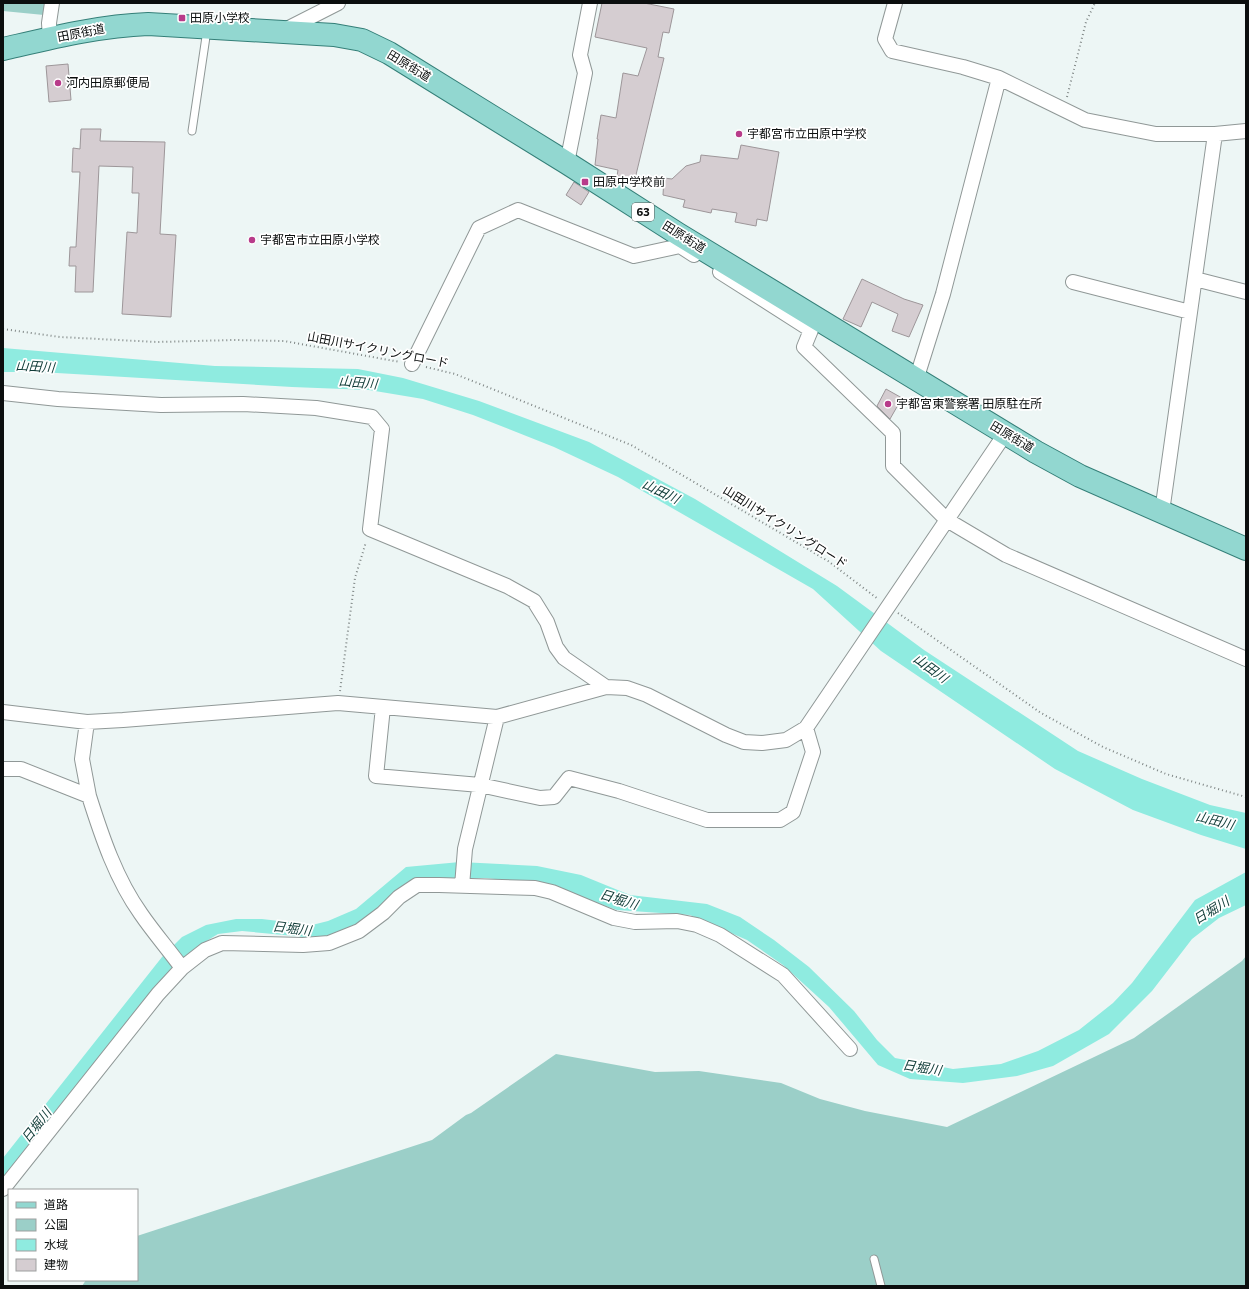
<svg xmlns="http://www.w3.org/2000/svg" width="1249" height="1289" viewBox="0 0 1249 1289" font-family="Commissioner,'Noto Sans JP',sans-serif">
<rect width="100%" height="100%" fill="#edf6f5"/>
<!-- green -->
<path fill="#9bcfc8" d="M3 3H47L44 15 3 11Z
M1246 956V1286H82L86 1280H137V1236L432 1140 466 1115 471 1113 556 1054 655 1072 699 1071 781 1083 820 1099 865 1111 947 1127 1134 1038 1242 961Z"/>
<!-- water -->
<path fill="#8febe0" d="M3 348 215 366 358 369 403 378 479 401 589 442 695 499 837 586 924 650 1078 751 1142 779 1210 805 1246 813V849L1201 835 1133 810 1055 769 881 651 813 589 618 477 554 447 473 415 423 399 369 390 292 387 40 372H3Z
M460 862 537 866 581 875 630 895 707 904 740 917 774 940 809 967 854 1011 877 1040 895 1058 953 1069 1001 1064 1038 1051 1079 1030 1113 1003 1132 983 1195 900 1246 872V905L1219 918 1192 939 1152 991 1109 1034 1053 1066 1017 1076 963 1083 910 1079 878 1065 829 1007 783 965 747 940 690 915 617 910 545 884 485 878 435 879 392 899 348 931 316 938 242 931 218 934 195 948 161 983 3 1180V1158L162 957 182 937 206 925 236 919H262L312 925 328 921 356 909 406 867Z"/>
<!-- building -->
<path fill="#d5cdd1" stroke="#9d9699" d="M602 3H644L674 9 669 33 663 32 658 57 664 58 635 179 617 176 618 170 595 165 598 139H597L601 115 616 118 623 73 638 76 647 48 595 37Z
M68 64 71 100 49 102 46 66Z
M81 129H101L100 141 165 142 160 234 176 235 171 317 122 314 127 232 137 233 139 193H132L133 167 99 166 93 292H75L76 266H69L70 247H76L80 172H72L73 148 80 149Z
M741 145 779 152 767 221 757 219 756 226 735 222 737 213 712 209 711 213 683 207 685 200 663 195 664 178 672 179 686 166 700 162 701 155 738 159Z
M574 182 589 192 581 205 566 195Z
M862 279 904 299 923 305 909 337 892 331 898 314 872 302 861 327 843 319Z
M886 389 902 398 890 419 877 406Z"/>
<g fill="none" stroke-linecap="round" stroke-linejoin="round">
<defs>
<path id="service" d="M192 131 207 30
M874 1259 881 1286"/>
<path id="minor" d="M895 3 885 39 892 51 963 67 999 78 1085 120 1156 134H1215L1246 131
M283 31 338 3
M50 39 49 23 52 3
M567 163 585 73 580 55 590 3
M720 272 811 330 804 347 893 433V466L947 520 1006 555 1246 659
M1195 279 1246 292
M1073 282 1190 312
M412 364 479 228 518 210 634 256 680 246 694 255
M916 380 943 294 999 78
M3 393 58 399 161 405 243 404 316 408 372 417 382 429 370 529 507 586 534 601 547 622 556 647 564 658 606 687
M1162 512 1215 134
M383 707 376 776 480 785 540 798 554 797 569 778 619 791 707 820H780L793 812 813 752 806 728
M3 712 87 722 123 720 338 703 497 717 606 687 627 688 647 695 726 735 744 742 762 743 786 740 806 728 1005 434
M87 722 82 759 89 796
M3 769H21L89 796C102 837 116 879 141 914 154 933 169 950 182 968L158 994 3 1189
M462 886 465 849 497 717
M182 968 205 950 222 943 303 945 329 943 359 931 383 913 399 897 417 885H439L535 888 552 892 614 918 635 922 677 921 697 925 720 935 783 975 850 1049"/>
<path id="primary" d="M3 49C51 38 98 26 148 24L334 35 362 40 389 53 567 163 678 234 1036 452 1080 476 1246 549"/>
</defs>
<!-- service casing -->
<use href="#service" stroke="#909897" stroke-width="9"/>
<!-- minor casing -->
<use href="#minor" stroke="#909897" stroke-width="16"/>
<!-- primary casing -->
<use href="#primary" stroke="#347f78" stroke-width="24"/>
<!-- path -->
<path stroke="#7f8685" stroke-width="2" stroke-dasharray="1 3" stroke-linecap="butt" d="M1067 97 1086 22 1095 3
M3 329 60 337 157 342 234 340 284 341 400 362
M426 367 455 374 631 445 828 561 878 599
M898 613 1041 713 1103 747 1166 774 1246 797
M340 691 355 578 366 542"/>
<!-- service -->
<use href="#service" stroke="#fff" stroke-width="7"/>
<!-- minor -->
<use href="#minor" stroke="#fff" stroke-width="14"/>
<!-- primary -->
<use href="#primary" stroke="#92d7d0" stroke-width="22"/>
</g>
<!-- markers -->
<g fill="#b83b8a" stroke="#fff" stroke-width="1.5">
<rect x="178" y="14" width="8" height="8" rx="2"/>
<circle cx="58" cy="83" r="4"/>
<circle cx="739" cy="134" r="4"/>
<rect x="581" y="178" width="8" height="8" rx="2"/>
<circle cx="252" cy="240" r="4"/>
<circle cx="888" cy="404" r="4"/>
</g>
<g text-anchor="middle" stroke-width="3.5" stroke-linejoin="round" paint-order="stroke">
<!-- shield labels -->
<rect fill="#fff" stroke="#545656" stroke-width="1" x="632" y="203" width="22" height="18" rx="3"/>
<g font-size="11" font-weight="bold" fill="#0b0e0e">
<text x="643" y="216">63</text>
</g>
<!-- poi labels -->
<g font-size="12" fill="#0b0e0e" stroke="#fff" text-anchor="start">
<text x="190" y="22">田原小学校</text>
<text x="66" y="87">河内田原郵便局</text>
<text x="747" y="138">宇都宮市立田原中学校</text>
<text x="593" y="186">田原中学校前</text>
<text x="260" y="244">宇都宮市立田原小学校</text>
<text x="896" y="408">宇都宮東警察署 田原駐在所</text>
</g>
<!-- street labels -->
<g font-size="12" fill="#0b0e0e" stroke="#fff">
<text transform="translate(81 33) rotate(-11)" y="4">田原街道</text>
<text transform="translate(409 66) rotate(31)" y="4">田原街道</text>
<text transform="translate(684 237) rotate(32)" y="4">田原街道</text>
<text transform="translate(378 350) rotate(11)" y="4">山田川サイクリングロード</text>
<text transform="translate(1012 437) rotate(31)" y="4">田原街道</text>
<text transform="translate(785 527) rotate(32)" y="4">山田川サイクリングロード</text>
</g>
<!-- water labels -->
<g font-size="13" font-style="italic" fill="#0f3b37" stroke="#fff">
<text transform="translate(35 366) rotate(4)" y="5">山田川</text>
<text transform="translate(358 382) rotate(5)" y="5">山田川</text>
<text transform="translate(661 491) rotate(26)" y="5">山田川</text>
<text transform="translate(931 668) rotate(36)" y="5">山田川</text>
<text transform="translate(1215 820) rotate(14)" y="5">山田川</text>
<text transform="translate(619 899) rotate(17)" y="5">日堀川</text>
<text transform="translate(1211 910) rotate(-32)" y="5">日堀川</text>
<text transform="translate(292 928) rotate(7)" y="5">日堀川</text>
<text transform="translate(922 1067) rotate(9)" y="5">日堀川</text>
<text transform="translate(36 1125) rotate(-52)" y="5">日堀川</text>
</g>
</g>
<!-- border -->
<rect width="1249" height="1289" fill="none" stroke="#0b0e0e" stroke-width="8"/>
<!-- legend -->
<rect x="8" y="1189" width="130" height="92" fill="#ffffff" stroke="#9d9f9f"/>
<rect x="16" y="1202" width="20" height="6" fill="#92d7d0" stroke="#9d9f9f"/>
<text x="44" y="1209" font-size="12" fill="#0b0e0e">道路</text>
<rect x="16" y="1219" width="20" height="12" fill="#9bcfc8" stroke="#9d9f9f"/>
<text x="44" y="1229" font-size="12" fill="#0b0e0e">公園</text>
<rect x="16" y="1239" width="20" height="12" fill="#8febe0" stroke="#9d9f9f"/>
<text x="44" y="1249" font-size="12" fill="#0b0e0e">水域</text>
<rect x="16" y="1259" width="20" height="12" fill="#d5cdd1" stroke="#9d9f9f"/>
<text x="44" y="1269" font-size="12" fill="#0b0e0e">建物</text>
</svg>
